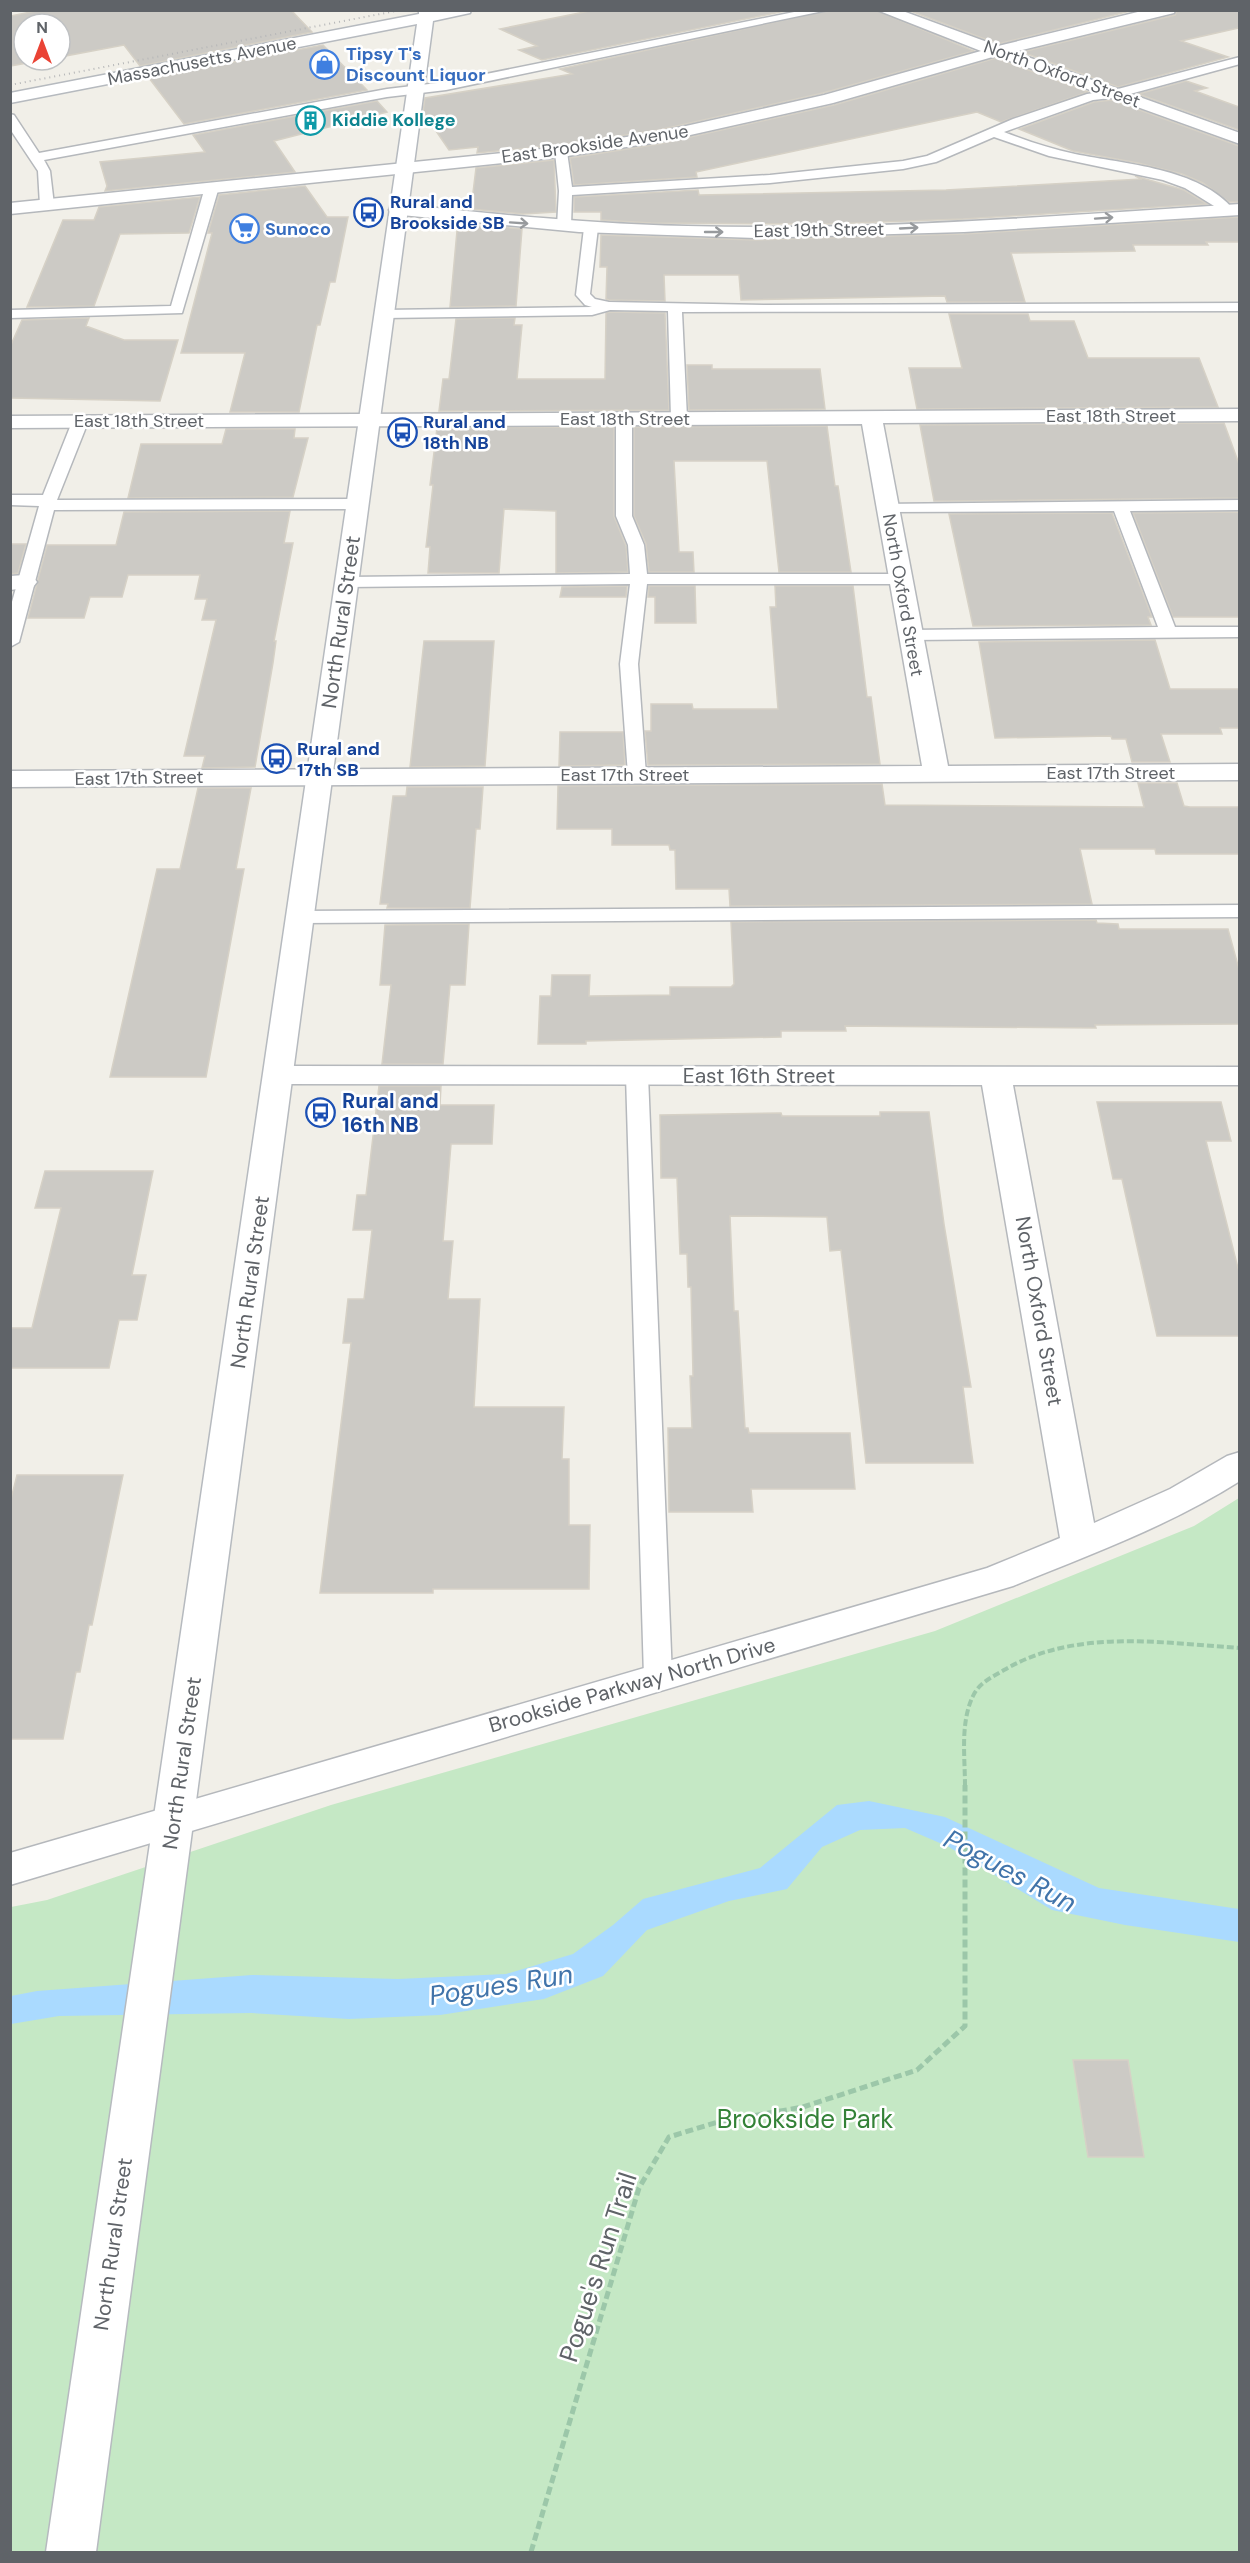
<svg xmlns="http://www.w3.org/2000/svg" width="1250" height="2563" viewBox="0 0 1250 2563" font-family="'DM Sans',sans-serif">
<rect width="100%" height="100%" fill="#f1efe8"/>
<!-- green -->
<path fill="#c5e8c5" d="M1239 1498V2552H11V1907L47 1900 331 1805 935 1631 1194 1526Z"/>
<!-- water -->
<path fill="#aadaff" d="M869 1801 945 1817 1099 1888 1239 1909V1942L1125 1925 1052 1910 949 1847 905 1828 860 1830 822 1847 787 1889 729 1901 647 1930 603 1976 544 1999 440 2015 349 2019 251 2013 59 2016 11 2024V1996L37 1991 252 1975 398 1979 506 1974 573 1954 613 1925 643 1899 760 1868 837 1805Z"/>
<!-- building -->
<path fill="#cccac5" stroke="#d6d1c6" stroke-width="1.5" d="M41 10H291L312 32 140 66 124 45 60 57V24H24V60H44L10 66V16Z
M594 10H790L542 60 519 50 537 46 500 29Z
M830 10H875L974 51 823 93 659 130 561 145 477 153 478 147 449 150 423 112 425 98 572 74 560 69Z
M908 10H1134L998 44Z
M1177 10H1239V28L1181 41 1228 57 1118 87 1022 52 1175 15Z
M323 45 367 90 184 124 149 78Z
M996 58 1088 92 1001 122 977 112 696 172 697 177 574 185 570 158 659 144 834 105Z
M1186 81 1207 88 1195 91 1239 107V130L1138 94Z
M1112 100 1239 146V202H1229L1203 183 1182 174 1138 163 1073 151 1019 129 1094 102Z
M377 101 387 112 274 141 295 172 105 191 107 186 100 162 205 152 193 135Z
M554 160 556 212 523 214 471 209 476 168Z
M1135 176 1184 190 1207 204 963 219 825 224 651 223 601 220V212H574V197L698 190 699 195 946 190 1142 179Z
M305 186 327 217H348L335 282H330L320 325H317L299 412H230L245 353H181L212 233H208L219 195Z
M200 197 189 233 120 234 94 306 27 307 63 220H94L99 207Z
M1239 217V242H1206L1208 245H1133L1135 251 1011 253 1025 302H947L945 296 741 300 739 275H664L665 301 609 300 606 299 607 267H600L601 235 756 240 964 234Z
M469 224 522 229 516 306 450 307 457 231H469Z
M610 312 665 313 669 410 439 411 443 379H449L456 319 515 318 514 325H522L517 379H605L606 313Z
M949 314H1028L1030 321H1074L1088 358H1199L1218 407 917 409 909 368H962Z
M89 318 86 326 124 340H178L160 401 10 398V347L22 320Z
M687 365H712V369H820L825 409 689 410Z
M1224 423 1239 464V498L947 501H934L920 425Z
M827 426 835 486H838L851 572H779L767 461H674L679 552H693L694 572H649L646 544 634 516V427Z
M614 427V516L626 546 628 572 556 573V511L504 509 499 573H428L430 547H426L433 485H430L437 428Z
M226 429H295L294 438H308L293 497 128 498 141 444H222Z
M290 511 284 543H293L274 641H276L273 663 255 767 202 768 205 756H184L216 620H202L207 599H195L200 575H128L122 597H90L84 618H28L47 545H116L124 512Z
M1239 512V617H1173L1133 513Z
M1112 513 1152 617H1148L1151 625 973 626 949 514Z
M10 544H26L18 573 10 574Z
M627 586 626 597H560L562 587Z
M649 586H695L696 623H655V597H648Z
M775 586H853L867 697H871L880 764 648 765 645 731H651V704H692L693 709H778L770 607H776Z
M1155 640 1170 689H1239V728H1220L1222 734H1161L1170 762H1132L1126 739H1112L1111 736 995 738 979 642Z
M424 641H494L485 766 410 767Z
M560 732H623L625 765 559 766Z
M1138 783H1177L1184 806 1190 807H1239V854H1156L1155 849H1080L1092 904 730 906 729 889H676L675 850H670L669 845H612V829H557L558 786 882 784 885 805 1144 807Z
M407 787H483L480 829H476L470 908H387L388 904H380L393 796H406Z
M198 788H251L236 869H244L206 1077H110L157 869H180Z
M1096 920 1097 923 1118 924 1119 929H1228L1239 969V1024L1095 1025 1096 1028 845 1026 846 1031H781V1037L586 1041V1044H538L540 996H551L552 975H590L589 996 670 995V987H731L734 984 731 922Z
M469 924 465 985H450L443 1064H382L391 985H380L385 925Z
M379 1086H441L440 1105H494L492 1144H451L443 1241H453L448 1299H480L474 1407H564L562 1459H569V1525H590L589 1589H433V1593H320L351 1343H343L348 1299H364L372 1230H353L357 1195H366Z
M1097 1102H1221L1231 1141H1206L1239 1272V1336H1157L1122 1179H1113Z
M880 1112H929L944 1224 971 1387H963L973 1463H866L841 1250 830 1251 827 1217 730 1216 734 1311H738L745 1428H748L749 1433H850L855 1489H751L753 1512H669L668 1428H692L690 1376H693L691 1287H688L687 1254H680L677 1178H661L660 1115 781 1113 782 1116H880Z
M45 1171H153L132 1275H146L137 1320H119L109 1368H10V1328H32L61 1208H35Z
M17 1475H123L92 1625H89L80 1672H76L63 1739H10V1503Z
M1073 2060H1128L1144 2157H1088Z"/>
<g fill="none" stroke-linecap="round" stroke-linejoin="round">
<defs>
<path id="lane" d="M804 10H828L446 90 387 97 44 160 50 171 54 205 47 209 40 205 38 171 10 129V114L14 115 39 153 387 89 446 82Z
M1240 57V64L1119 97 1093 100 1004 132C1027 141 1051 149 1075 154 1124 164 1200 168 1234 210L1227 214 1185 188 1163 180 1049 156 994 137 936 162 903 169 770 183 572 195 571 226 564 230 557 226 559 191 555 152 561 148 567 152 572 187 770 175 903 161 927 156 1013 119 1087 94 1114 90Z
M212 183 219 187 182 313 10 318V310L171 306 205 187Z
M591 224 598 228 590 294 595 299 609 302 764 305 1240 303V311L682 312 687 418 679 423 671 418 668 311 610 310 592 315 384 318 377 314 384 310 592 307 585 305 576 295 584 228Z
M624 414 632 419V516L644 545 647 574H901L910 579 901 584H647L638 664 646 775 637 781 628 775 620 664 630 584 347 587 338 582 347 577 630 574 628 545 616 516V419Z
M80 417 88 422 57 500 358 499 366 504 358 509 54 510 19 642 10 647V609L39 506 10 505V495H43L72 422Z
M1240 500V510L1130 511 1175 627H1240V637L911 640 902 635 911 630 1158 627 1114 511 887 512 879 507 881 504Z
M1240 905V917L301 923 294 921 291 917 294 913 301 911Z
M637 1068 645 1070 648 1075 672 1677 668 1684 658 1687 648 1684 644 1677 626 1075 629 1070Z"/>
<path id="street" d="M877 10H900L998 46 1146 10H1175L1174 13 1014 52 1240 133V144L996 56 833 103 659 142 561 157 10 214V203L561 147 659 132 824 95 981 51Z
M398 204C494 214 591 224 687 226 871 231 1056 216 1240 204V215L964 232 756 238 579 232 391 214 389 210 391 206Z
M1240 409V421L883 423 948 766 1240 764V780L10 787V771L922 766 862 424 10 428V416Z
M25 575 33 577 37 582 33 587 10 590V576Z
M279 1066 1240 1067V1085H1013L1094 1523 1170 1489 1227 1456 1240 1452V1481C1169 1526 1089 1555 1013 1586L10 1885V1853L987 1568 1060 1538 982 1085 279 1084 268 1081 264 1075 268 1069Z"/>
<path id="secondary" d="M419 10H471L470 13 433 21 96 2552H46L417 24 10 103V93L419 14Z"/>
</defs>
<!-- lane casing -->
<use href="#lane" stroke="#b5b8bc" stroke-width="3"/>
<!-- street casing -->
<use href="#street" stroke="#b5b8bc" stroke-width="3"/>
<!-- secondary casing -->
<use href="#secondary" stroke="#b6babf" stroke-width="3"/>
<!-- path-far1 -->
<path stroke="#9cc7a9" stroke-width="4" stroke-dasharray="7 3" stroke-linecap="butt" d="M965 1786C965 1757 960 1723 973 1696 979 1683 992 1677 1004 1670 1076 1628 1161 1643 1240 1648"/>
<!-- path -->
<path stroke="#9cc7a9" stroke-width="5" stroke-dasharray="8 4" stroke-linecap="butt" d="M531 2552 639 2188 669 2137 718 2122 803 2107 917 2070 965 2026V1785"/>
<!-- lane -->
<use href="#lane" fill="#fff" fill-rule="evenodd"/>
<!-- street -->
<use href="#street" fill="#fff" fill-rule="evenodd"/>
<!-- secondary -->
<use href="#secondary" fill="#fff" fill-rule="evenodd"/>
<!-- rail -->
<path stroke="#b6b7b8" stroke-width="2" stroke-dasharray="1 4" stroke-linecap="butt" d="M10 85 401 10"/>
</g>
<!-- one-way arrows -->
<defs><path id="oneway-shaft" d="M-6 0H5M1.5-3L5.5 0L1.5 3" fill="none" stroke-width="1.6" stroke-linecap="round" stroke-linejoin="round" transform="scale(1.5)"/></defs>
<g stroke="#979a9d">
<use href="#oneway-shaft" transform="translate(1104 218) rotate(-4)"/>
<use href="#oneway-shaft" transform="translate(519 223) rotate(4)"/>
<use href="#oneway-shaft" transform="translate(909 228) rotate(-3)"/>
<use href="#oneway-shaft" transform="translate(714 232)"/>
</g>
<!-- icons -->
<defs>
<symbol id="shop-ring" viewBox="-11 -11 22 22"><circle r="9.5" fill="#fff" stroke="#3f7fe0" stroke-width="1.5"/><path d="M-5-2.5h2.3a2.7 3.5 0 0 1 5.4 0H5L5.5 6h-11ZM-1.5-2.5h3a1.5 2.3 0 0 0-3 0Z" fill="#3f7fe0"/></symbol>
<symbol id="building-ring" viewBox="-11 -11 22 22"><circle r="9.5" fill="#fff" stroke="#0f9aa8" stroke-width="1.5"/><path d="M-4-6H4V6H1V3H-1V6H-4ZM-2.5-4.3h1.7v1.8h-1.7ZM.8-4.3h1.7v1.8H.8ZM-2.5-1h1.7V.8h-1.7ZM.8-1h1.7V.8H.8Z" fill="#0f9aa8"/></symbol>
<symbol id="bus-ring" viewBox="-11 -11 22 22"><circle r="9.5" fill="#fff" stroke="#1a4fb4" stroke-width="1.5"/><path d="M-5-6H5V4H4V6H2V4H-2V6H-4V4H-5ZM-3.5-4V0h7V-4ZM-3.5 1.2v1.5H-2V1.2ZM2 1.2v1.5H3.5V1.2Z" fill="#1a4fb4"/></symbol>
<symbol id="supermarket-ring" viewBox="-11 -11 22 22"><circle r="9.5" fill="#fff" stroke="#3f7fe0" stroke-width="1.5"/><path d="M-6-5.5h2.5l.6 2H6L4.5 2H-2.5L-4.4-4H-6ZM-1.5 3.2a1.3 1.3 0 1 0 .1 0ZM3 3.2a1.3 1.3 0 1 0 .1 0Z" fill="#3f7fe0"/></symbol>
</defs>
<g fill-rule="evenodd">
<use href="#shop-ring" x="308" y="48" width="33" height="33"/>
<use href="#building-ring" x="294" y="104" width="33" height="33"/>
<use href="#bus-ring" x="352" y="196" width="33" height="33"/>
<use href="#supermarket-ring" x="228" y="212" width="33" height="33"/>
<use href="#bus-ring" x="386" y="416" width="33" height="33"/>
<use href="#bus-ring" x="260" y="742" width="33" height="33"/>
<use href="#bus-ring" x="304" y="1096" width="33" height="33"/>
</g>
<g text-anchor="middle" stroke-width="5" stroke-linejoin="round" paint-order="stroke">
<!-- far-shop labels -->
<g font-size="18" font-weight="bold" fill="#366cbe" stroke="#fff" text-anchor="start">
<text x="346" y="60">Tipsy T's<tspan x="346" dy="21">Discount Liquor</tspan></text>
<text x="265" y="235">Sunoco</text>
</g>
<!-- far-street labels -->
<g font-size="18" fill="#5f6368" stroke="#fff">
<text transform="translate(202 61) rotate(-11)" y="6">Massachusetts Avenue</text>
<text transform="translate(1062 74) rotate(20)" y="6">North Oxford Street</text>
<text transform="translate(595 144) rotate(-8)" y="6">East Brookside Avenue</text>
<text transform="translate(819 230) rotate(-1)" y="6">East 19th Street</text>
<text x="1111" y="422">East 18th Street</text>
<text x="625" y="425">East 18th Street</text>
<text x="139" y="427">East 18th Street</text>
<text transform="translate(903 595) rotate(80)" y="6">North Oxford Street</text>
<text x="1111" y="779">East 17th Street</text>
<text x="625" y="781">East 17th Street</text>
<text transform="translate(139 778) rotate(-1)" y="6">East 17th Street</text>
</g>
<!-- far-culture labels -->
<g font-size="18" font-weight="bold" fill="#0d838f" stroke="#fff" text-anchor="start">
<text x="332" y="126">Kiddie Kollege</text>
</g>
<!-- far-transit labels -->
<g font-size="18" font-weight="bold" fill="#164399" stroke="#fff" text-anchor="start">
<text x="390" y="208">Rural and<tspan x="390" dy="21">Brookside SB</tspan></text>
<text x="423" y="428">Rural and<tspan x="423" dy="21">18th NB</tspan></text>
<text x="297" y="755">Rural and<tspan x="297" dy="21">17th SB</tspan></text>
</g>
<!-- street labels -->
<g font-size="21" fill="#5f6368" stroke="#fff">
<text transform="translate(341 622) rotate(-82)" y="7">North Rural Street</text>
<text x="759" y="1083">East 16th Street</text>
<text transform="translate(250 1282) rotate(-82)" y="7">North Rural Street</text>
<text transform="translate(1039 1311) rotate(80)" y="7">North Oxford Street</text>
<text transform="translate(632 1685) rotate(-16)" y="7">Brookside Parkway North Drive</text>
<text transform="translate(182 1763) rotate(-82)" y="7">North Rural Street</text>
<text transform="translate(113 2244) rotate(-82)" y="7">North Rural Street</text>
</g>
<!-- transit labels -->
<g font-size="21" font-weight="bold" fill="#164399" stroke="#fff" text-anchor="start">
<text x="342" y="1108">Rural and<tspan x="342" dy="24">16th NB</tspan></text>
</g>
<!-- near-park labels -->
<g font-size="26" fill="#348238" stroke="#fff">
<text x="805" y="2128">Brookside Park</text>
</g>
<!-- near-street labels -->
<g font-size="26" fill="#5f6368" stroke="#fff">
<text transform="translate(598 2267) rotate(-72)" y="9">Pogue's Run Trail</text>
</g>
<!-- near-water labels -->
<g font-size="27" font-style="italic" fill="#4174aa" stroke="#fff">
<text transform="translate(1010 1871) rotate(28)" y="9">Pogues Run</text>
<text transform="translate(501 1985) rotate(-9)" y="9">Pogues Run</text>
</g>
</g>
<!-- border -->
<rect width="1250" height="2563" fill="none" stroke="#5f6368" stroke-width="24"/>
<!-- north arrow -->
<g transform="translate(42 42)"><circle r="28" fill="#ffffff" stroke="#bfc1c3" stroke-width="1.5"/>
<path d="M0-4.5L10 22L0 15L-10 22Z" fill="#ea4335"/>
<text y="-9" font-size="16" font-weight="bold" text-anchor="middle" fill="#5f6368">N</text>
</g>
</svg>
